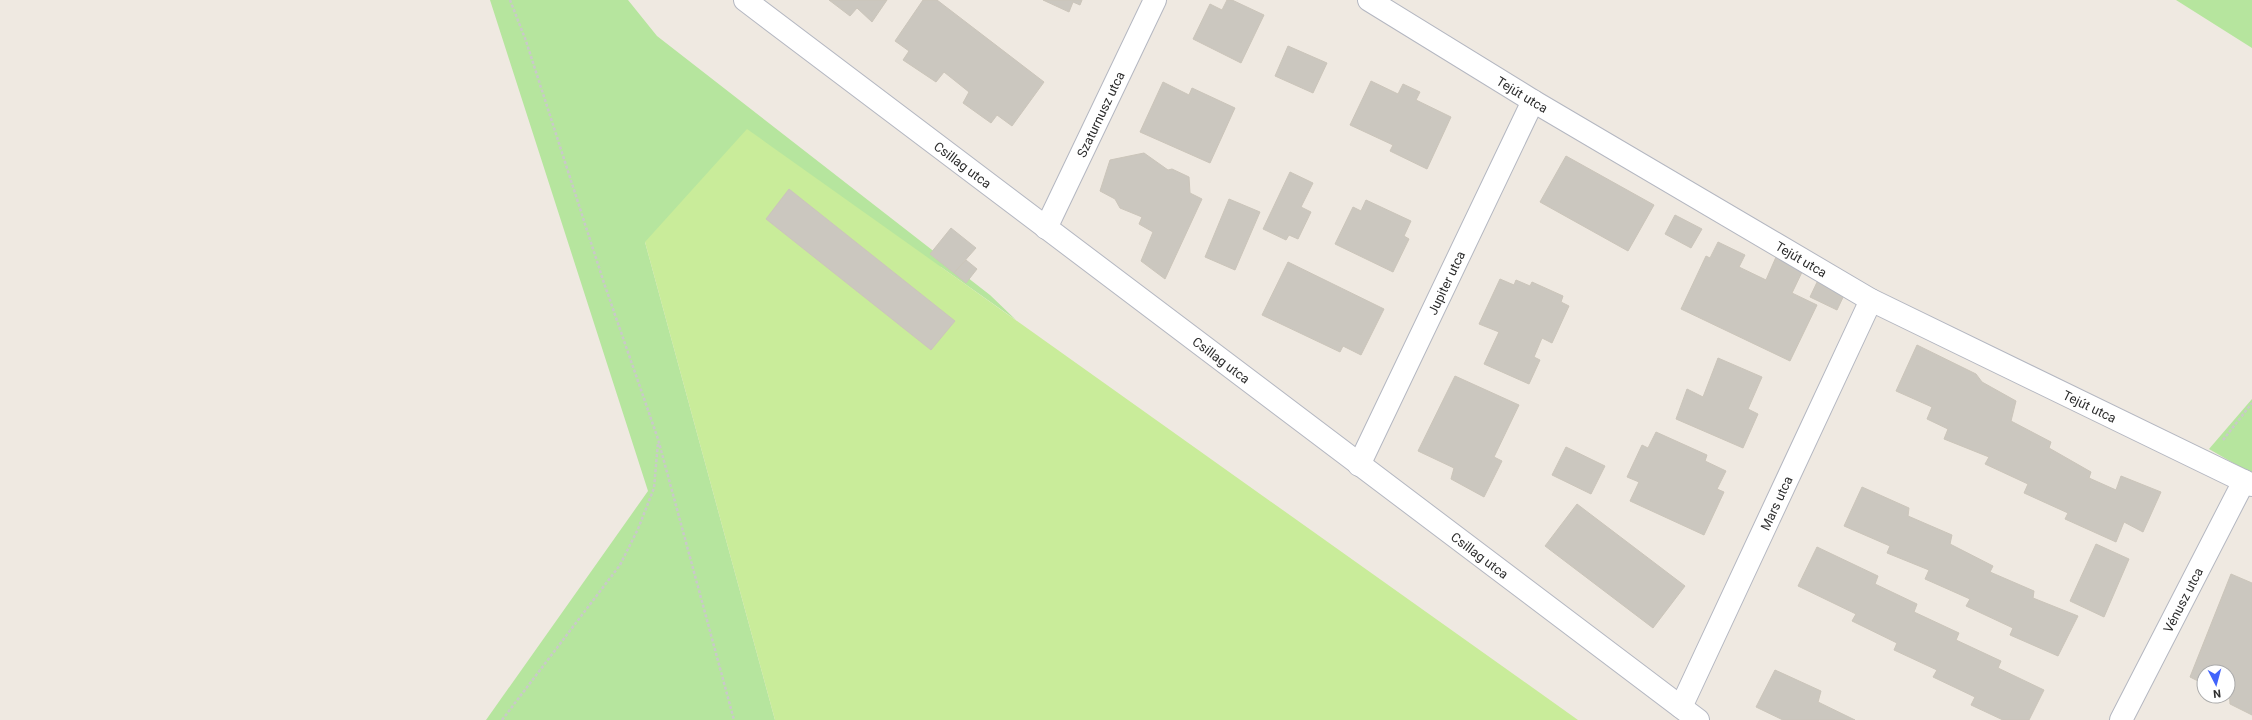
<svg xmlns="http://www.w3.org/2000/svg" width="2252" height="720" viewBox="0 0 2252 720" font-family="Roboto,sans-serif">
<rect width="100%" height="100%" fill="#efe9e1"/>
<!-- green -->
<path fill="#b6e59e" d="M490 0H628L657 36 990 295 1016 320 941 267 645 242 775 720H486L648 491Z
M2176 0H2252V48Z
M2252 399V474L2209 449Z"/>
<!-- pitch -->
<path fill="#c9ec9a" d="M747 129 1578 720H775L645 242Z"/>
<!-- building -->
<path fill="#cbc7bf" stroke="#cbc5ba" d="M829 0H887L872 22 857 8 850 16Z
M923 0H937L1044 82 1012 126 997 115 991 123 963 103 969 92 944 72 936 82 903 60 909 51 895 41Z
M1043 0H1082L1080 5 1073 2 1069 12Z
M1227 0H1232L1264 15 1241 63 1193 39 1210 4 1222 10Z
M1288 46 1327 63 1313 93 1275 76Z
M1371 81 1398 94 1403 84 1420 92 1416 100 1451 117 1427 169 1390 151 1393 145 1350 125Z
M1163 82 1189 95 1192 88 1235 108 1210 163 1140 132Z
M1144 153 1168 170 1172 169 1189 177 1190 193 1202 199 1165 279 1141 261 1153 232 1139 224 1142 217 1120 208 1115 199 1100 191 1110 160Z
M1566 156 1654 205 1628 251 1540 202Z
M1290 172 1313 183 1301 207 1311 212 1298 239 1289 235 1286 240 1263 229Z
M789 189 955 321 931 350 766 219Z
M1229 199 1260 212 1235 270 1205 257Z
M1366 200 1411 221 1404 236 1409 239 1393 272 1335 244 1353 207 1361 211Z
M1675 215 1702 229 1691 248 1665 234Z
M951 228 976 248 954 273 930 254Z
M1718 242 1745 255 1739 267 1766 280 1776 257 1803 270 1792 293 1817 305 1790 361 1681 309 1706 256 1710 258Z
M966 260 977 269 966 283 954 273Z
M1288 262 1384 309 1361 355 1343 346 1340 352 1262 315Z
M1819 278 1846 291 1837 310 1810 297Z
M1500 279 1514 285 1516 280 1530 286 1532 282 1563 296 1561 302 1569 306 1552 343 1542 338 1534 357 1540 360 1529 384 1484 364 1499 332 1479 324Z
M1917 345 1976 374 1982 382 2016 401 2011 421 2051 442 2049 448 2091 472 2089 478 2116 490 2121 476 2161 492 2143 532 2124 522 2116 542 2065 519 2068 513 2024 493 2028 484 1985 464 1989 457 1944 439 1948 429 1927 419 1932 407 1896 391Z
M1718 358 1762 377 1748 409 1758 414 1743 448 1676 419 1687 389 1703 397Z
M1455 376 1519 405 1494 457 1502 461 1484 497 1451 479 1454 468 1418 451Z
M1656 432 1707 455 1705 461 1726 471 1717 489 1724 492 1704 535 1630 501 1639 482 1627 477 1642 445 1648 448Z
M1566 447 1605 466 1591 494 1552 475Z
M1862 487 1909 508 1908 516 1952 535 1950 544 1993 566 1990 572 2034 591 2033 598 2078 616 2058 656 2010 635 2013 628 1966 606 1970 599 1925 579 1929 570 1887 553 1890 546 1844 526Z
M1577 504 1685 586 1653 628 1545 546Z
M2096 544 2129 559 2104 617 2070 601Z
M1817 547 1878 576 1875 584 1917 604 1914 612 1959 633 1956 640 2001 661 1998 668 2044 690 2029 720H2003L1971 705 1975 697 1933 677 1937 670 1894 650 1897 643 1852 621 1856 614 1798 586Z
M2231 574 2252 583V715L2230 704 2228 672H2204V684L2190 677Z
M1775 670 1821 691 1818 702 1855 720H1783L1756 707Z"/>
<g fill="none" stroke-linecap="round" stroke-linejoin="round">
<defs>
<g id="minor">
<path id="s1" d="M745 0 1698 720"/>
<path id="s2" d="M1369 0 1533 101 1871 300 2252 485"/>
<path id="s3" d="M1046 228 1155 0"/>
<path id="s4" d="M1359 465 1533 101"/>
<path id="s5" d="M1681 707 1871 300"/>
<path id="s6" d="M2121 720 2244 481"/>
</g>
</defs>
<!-- minor casing -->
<use href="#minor" stroke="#b4b7c1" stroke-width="24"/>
<!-- path -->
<path stroke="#c9c9c9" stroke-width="2.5" stroke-dasharray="3 2" stroke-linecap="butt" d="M510 0 526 41 604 283 658 439 734 720
M2223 440 2252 403
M502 720 620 565 638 529 654 488 658 442"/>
<!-- minor -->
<use href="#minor" stroke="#fff" stroke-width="22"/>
</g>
<g text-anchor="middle" stroke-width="3" stroke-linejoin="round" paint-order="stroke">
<!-- street labels -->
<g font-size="13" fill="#2e2e2e" stroke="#fff">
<text dy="5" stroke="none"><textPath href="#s2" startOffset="180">Tejút utca</textPath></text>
<text dy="5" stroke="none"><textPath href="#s3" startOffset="126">Szaturnusz utca</textPath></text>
<text dy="5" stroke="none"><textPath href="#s1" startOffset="273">Csillag utca</textPath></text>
<text dy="5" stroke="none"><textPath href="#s2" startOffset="504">Tejút utca</textPath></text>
<text dy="5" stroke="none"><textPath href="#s4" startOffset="202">Jupiter utca</textPath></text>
<text dy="5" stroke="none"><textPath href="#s1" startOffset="597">Csillag utca</textPath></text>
<text dy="5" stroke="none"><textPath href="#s2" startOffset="828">Tejút utca</textPath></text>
<text dy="5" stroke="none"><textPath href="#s5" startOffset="225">Mars utca</textPath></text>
<text dy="5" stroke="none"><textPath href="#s1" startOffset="921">Csillag utca</textPath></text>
<text dy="5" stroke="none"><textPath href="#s6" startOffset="135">Vénusz utca</textPath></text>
</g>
</g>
<!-- north arrow -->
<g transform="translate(2216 684) rotate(174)"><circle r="19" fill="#ffffff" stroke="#ababab"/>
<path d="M0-3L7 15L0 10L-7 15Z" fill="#4264fb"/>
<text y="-6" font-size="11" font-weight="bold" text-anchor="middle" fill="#2e2e2e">N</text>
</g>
</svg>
